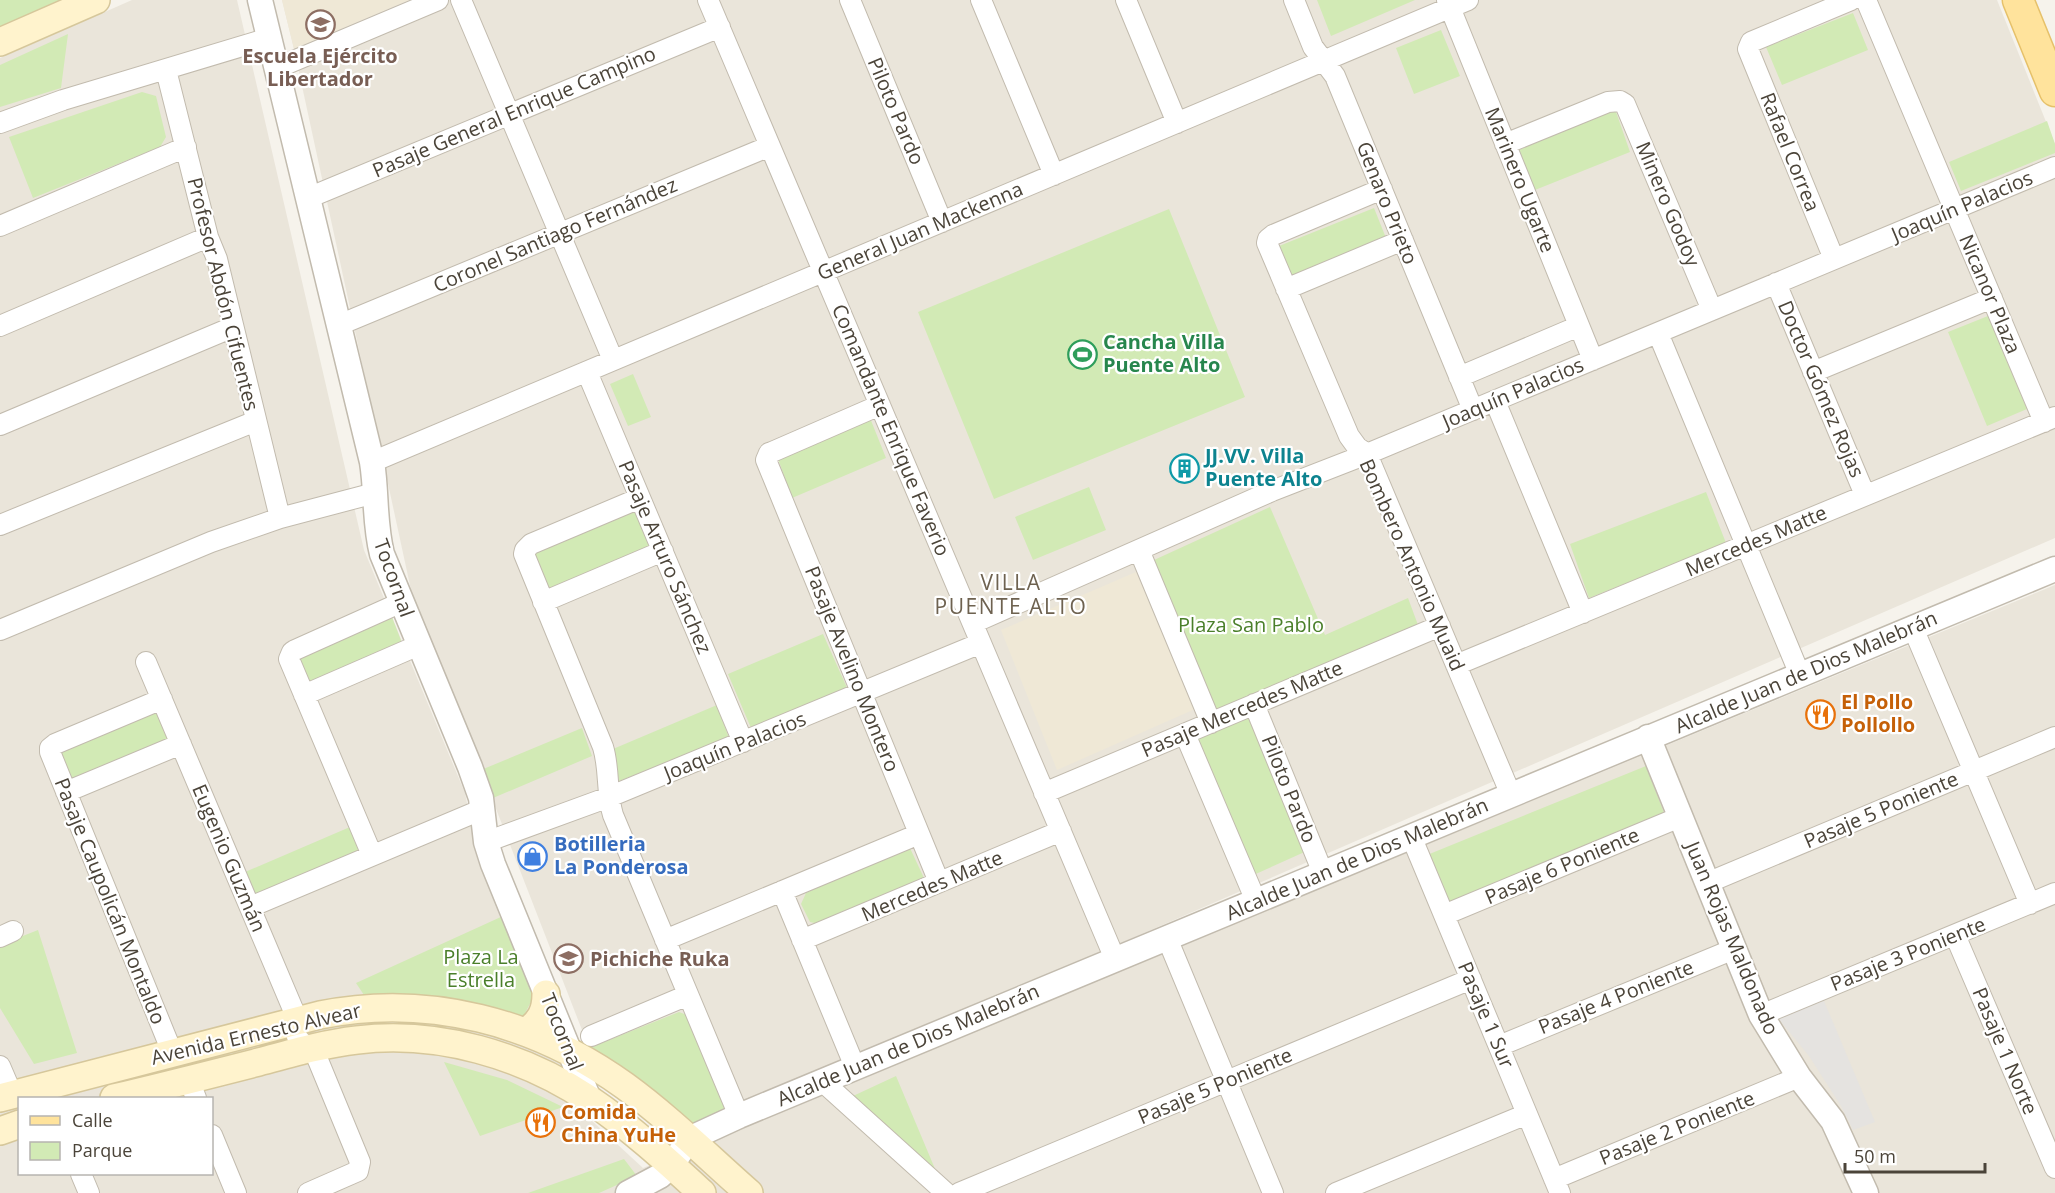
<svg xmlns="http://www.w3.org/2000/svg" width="2055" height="1193" viewBox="0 0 2055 1193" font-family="'Open Sans',sans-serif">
<rect width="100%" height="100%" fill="#f6f3ec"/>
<!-- residential -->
<path fill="#eae5da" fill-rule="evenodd" d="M132 0H237L364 550 465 793 476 850 578 1108 643 1168 2055 585V1193H0V58ZM20 1098H212V1174H20Z
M282 0H1997L2055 144V538L694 1128 589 1048 411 590 294 49Z"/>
<!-- education -->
<path fill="#efe8d6" d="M282 0H409L294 49Z
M1136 572 1195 709 1057 770 1001 630Z"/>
<!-- green -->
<path fill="#d2eab5" d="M0 0H76L0 33Z
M1317 0H1415L1331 36Z
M1853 13 1868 50 1782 85 1766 47Z
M1441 30 1460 76 1414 94 1396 48Z
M68 34 61 88 0 107V65Z
M142 92 156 96 166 137 160 147 33 198 9 137Z
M1615 109 1630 152 1535 190 1519 150Z
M2047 121 2055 144V153L1961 191 1949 162Z
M1374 208 1386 238 1291 276 1279 246Z
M1169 209 1245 397 994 499 918 312Z
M1988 316 2027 409 1987 426 1948 332Z
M633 374 651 417 628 426 610 384Z
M870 418 886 458 792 498 777 456Z
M1089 487 1106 530 1033 560 1015 517Z
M1706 492 1726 543 1589 598 1570 544Z
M637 507 651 545 548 590 533 550Z
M1270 507 1325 635 1408 598 1418 625 1246 702 1309 850 1249 877 1191 741 1222 727 1154 560Z
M392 617 402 643 310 684 299 658Z
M823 634 848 690 751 728 728 674Z
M717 705 729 738 619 781 613 749Z
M159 711 172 742 75 781 67 778 58 753Z
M582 728 592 756 493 798 481 770Z
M1646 766 1666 818 1449 907 1427 855Z
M350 827 361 853 256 898 245 872Z
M909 846 924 878 819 924 810 922 801 904 806 893Z
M503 916 534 996 522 1019 368 1001 356 983Z
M38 930 77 1053 34 1064 0 1008V945Z
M679 1012 687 1015 728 1113 694 1128 589 1048Z
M444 1062 507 1080 563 1107 480 1136Z
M896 1076 938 1176H934L853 1096Z
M624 1159 637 1176 599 1193H528Z"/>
<!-- parking -->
<path fill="#e5e3e0" d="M1824 1001 1875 1122 1853 1130 1841 1106 1809 1056 1778 1018Z"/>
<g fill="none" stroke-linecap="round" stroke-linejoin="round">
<defs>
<path id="minor" d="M461 0 613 360
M708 0 1115 959
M850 0 942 222
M981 0 1054 175
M1126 0 1177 123
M1294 0 1313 47 1335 76 1473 410
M1447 0 1593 360
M1866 0 2044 422
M277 68 438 0
M166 70 208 237 217 259 280 518
M0 123 63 100 269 38
M1505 144 1608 102 1620 101 1625 104 1712 310
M1382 189 1273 235 1268 239 1267 243 1349 436 1357 447 1367 454 1511 795
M308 198 720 27
M0 226 186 147
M1834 259 1748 49 1751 42 1851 0
M1776 283 1865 495
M1286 289 1403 240
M339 325 770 146
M0 326 208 237
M1658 333 1800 675
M587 372 743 742
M1813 372 1992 298
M1459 377 1579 326
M1495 401 1583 613
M880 405 772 452 769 453 766 460 939 882
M0 425 233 327
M372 462 1468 0
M640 498 531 544 525 550 524 554 603 747C610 770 606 793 613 815L739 1116
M0 525 256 421
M1139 550 1211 723
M543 602 663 551
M973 623 1272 491 1367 454 2055 167
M1913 628 2030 904
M0 630 211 542 280 518 375 493
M146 662 298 1021C292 1035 299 1044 313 1048L360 1162 358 1171 308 1193
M1456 665 2055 417
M304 695 419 645
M162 699 55 744 50 748V752L172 1052
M1254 704 1323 873
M1185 734 1256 901
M66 792 181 744
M1044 793 1440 626
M1411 836 1560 1193
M486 842 609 797 981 643
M372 855 289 659 292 652 295 650 402 602
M1707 883 2055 737
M782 891 855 1067
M250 907 483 809
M1444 915 1680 817
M1955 935 2055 1168
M0 937 13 931
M1167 938 1273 1193
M665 940 919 834
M802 940 1061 831
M1761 1015 2055 893
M591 1036 688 995
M1499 1046 1734 949
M0 1066 12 1094
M189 1080 196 1098
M822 1081 946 1193
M212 1135 236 1193
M81 1174 89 1193
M1554 1179 1799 1077
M959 1193 1471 979
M1336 1193 1527 1114"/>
<path id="tertiary" d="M260 0 372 462C377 493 374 523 382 554L470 767 481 798 486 842 493 864 589 1099
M1648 737 1761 1015 1799 1077 1833 1121 1866 1193
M628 1193 660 1176 672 1165 689 1139 739 1116 2055 569"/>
<path id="secondary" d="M0 42 96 0
M526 1032C540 1022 546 1012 546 994
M0 1098 320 1015C428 993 536 1022 625 1086 669 1118 708 1157 749 1193
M114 1098C161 1087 208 1075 255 1063 289 1054 322 1044 357 1040 437 1030 523 1055 590 1100 630 1127 667 1161 702 1193
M0 1131 20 1124"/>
<path id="primary" d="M2018 0 2055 91"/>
</defs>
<!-- minor casing -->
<use href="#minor" stroke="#c2bbae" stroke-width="22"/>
<!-- tertiary casing -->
<use href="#tertiary" stroke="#c2bbae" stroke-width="27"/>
<!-- secondary casing -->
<use href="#secondary" stroke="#d6c79b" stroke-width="30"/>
<!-- primary casing -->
<use href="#primary" stroke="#e6c16a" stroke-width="33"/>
<!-- minor -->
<use href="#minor" stroke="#fff" stroke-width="20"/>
<!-- tertiary -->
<use href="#tertiary" stroke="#fff" stroke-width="24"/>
<!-- secondary -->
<use href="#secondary" stroke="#fff3cd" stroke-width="27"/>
<!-- primary -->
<use href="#primary" stroke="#ffe39c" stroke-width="30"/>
</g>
<!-- icons -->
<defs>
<symbol id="school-ring" viewBox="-11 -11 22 22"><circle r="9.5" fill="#fff" stroke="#8d6e63" stroke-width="1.5"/><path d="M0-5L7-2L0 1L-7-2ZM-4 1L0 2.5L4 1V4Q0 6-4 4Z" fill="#8d6e63"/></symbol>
<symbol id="stadium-ring" viewBox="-11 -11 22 22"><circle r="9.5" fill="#fff" stroke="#2e9e5b" stroke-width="1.5"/><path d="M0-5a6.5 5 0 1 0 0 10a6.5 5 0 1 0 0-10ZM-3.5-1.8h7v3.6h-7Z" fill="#2e9e5b"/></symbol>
<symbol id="building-ring" viewBox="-11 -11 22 22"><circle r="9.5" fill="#fff" stroke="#0f9aa8" stroke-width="1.5"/><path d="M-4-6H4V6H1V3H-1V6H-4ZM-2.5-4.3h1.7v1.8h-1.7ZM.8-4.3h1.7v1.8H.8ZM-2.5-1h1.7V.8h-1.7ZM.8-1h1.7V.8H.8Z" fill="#0f9aa8"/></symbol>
<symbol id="restaurant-ring" viewBox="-11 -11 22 22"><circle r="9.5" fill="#fff" stroke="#e8710a" stroke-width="1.5"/><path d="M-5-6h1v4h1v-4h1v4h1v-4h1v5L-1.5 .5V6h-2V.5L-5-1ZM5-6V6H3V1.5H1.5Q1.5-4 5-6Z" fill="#e8710a"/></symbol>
<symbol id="shop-ring" viewBox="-11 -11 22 22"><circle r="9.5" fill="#fff" stroke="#3f7fe0" stroke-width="1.5"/><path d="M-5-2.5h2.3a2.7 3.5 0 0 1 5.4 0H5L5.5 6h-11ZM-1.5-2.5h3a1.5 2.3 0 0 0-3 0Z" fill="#3f7fe0"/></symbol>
</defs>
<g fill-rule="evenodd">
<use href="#school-ring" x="304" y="8" width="33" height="33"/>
<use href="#stadium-ring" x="1066" y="338" width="33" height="33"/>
<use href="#building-ring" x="1168" y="452" width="33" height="33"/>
<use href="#restaurant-ring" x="1804" y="698" width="33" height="33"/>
<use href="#shop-ring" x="516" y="840" width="33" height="33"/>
<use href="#school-ring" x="552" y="942" width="33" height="33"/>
<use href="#restaurant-ring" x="524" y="1106" width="33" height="33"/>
</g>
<g text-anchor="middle" stroke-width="4.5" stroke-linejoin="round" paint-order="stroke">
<!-- education labels -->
<g font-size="20" font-weight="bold" fill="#785e54" stroke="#fff">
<text x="320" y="63">Escuela Ejército<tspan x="320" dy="23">Libertador</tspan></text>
<text x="590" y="966" text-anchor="start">Pichiche Ruka</text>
</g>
<!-- street labels -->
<g font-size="20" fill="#4b4439" stroke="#fff">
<text transform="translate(896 111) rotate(67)" y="7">Piloto Pardo</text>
<text transform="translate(514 112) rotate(-23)" y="7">Pasaje General Enrique Campino</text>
<text transform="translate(1790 152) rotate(68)" y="7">Rafael Correa</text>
<text transform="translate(1520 180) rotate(68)" y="7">Marinero Ugarte</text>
<text transform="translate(1387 203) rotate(68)" y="7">Genaro Prieto</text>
<text transform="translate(1668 204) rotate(67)" y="7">Minero Godoy</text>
<text transform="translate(1962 206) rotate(-23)" y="7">Joaquín Palacios</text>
<text transform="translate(920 231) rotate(-23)" y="7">General Juan Mackenna</text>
<text transform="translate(555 235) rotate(-23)" y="7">Coronel Santiago Fernández</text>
<text transform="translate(223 294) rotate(76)" y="7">Profesor Abdón Cifuentes</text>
<text transform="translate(1990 294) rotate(67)" y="7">Nicanor Plaza</text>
<text transform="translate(1821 389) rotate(67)" y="7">Doctor Gómez Rojas</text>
<text transform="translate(1513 393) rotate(-23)" y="7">Joaquín Palacios</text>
<text transform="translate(891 430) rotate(67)" y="7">Comandante Enrique Faverio</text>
<text transform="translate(1756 541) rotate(-23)" y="7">Mercedes Matte</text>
<text transform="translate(665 557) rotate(67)" y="7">Pasaje Arturo Sánchez</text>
<text transform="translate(1412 565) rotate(66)" y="7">Bombero Antonio Muaid</text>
<text transform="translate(394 578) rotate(70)" y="7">Tocornal</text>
<text transform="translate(852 669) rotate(68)" y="7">Pasaje Avelino Montero</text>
<text transform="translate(1806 672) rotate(-23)" y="7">Alcalde Juan de Dios Malebrán</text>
<text transform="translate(1242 709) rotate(-23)" y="7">Pasaje Mercedes Matte</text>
<text transform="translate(735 746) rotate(-22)" y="7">Joaquín Palacios</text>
<text transform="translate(1289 789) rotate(68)" y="7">Piloto Pardo</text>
<text transform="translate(1881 810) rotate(-23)" y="7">Pasaje 5 Poniente</text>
<text transform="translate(229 858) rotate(67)" y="7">Eugenio Guzmán</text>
<text transform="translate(1357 859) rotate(-23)" y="7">Alcalde Juan de Dios Malebrán</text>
<text transform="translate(1562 866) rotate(-23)" y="7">Pasaje 6 Poniente</text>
<text transform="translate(932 886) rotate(-23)" y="7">Mercedes Matte</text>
<text transform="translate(110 901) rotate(68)" y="7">Pasaje Caupolicán Montaldo</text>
<text transform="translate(1732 938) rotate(67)" y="7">Juan Rojas Maldonado</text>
<text transform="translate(1908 954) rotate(-22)" y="7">Pasaje 3 Poniente</text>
<text transform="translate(1616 997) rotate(-22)" y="7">Pasaje 4 Poniente</text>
<text transform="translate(1486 1015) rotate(67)" y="7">Pasaje 1 Sur</text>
<text transform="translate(562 1032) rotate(68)" y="7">Tocornal</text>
<text transform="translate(256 1034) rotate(-13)" y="7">Avenida Ernesto Alvear</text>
<text transform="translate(908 1045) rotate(-23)" y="7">Alcalde Juan de Dios Malebrán</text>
<text transform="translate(2005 1051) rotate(67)" y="7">Pasaje 1 Norte</text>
<text transform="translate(1215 1086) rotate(-23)" y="7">Pasaje 5 Poniente</text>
<text transform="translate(1677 1128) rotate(-22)" y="7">Pasaje 2 Poniente</text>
</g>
<!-- leisure labels -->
<g font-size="20" font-weight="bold" fill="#27864d" stroke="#fff" text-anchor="start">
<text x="1103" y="349">Cancha Villa<tspan x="1103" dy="23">Puente Alto</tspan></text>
</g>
<!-- culture labels -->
<g font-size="20" font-weight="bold" fill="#0d838f" stroke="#fff" text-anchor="start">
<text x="1205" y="463">JJ.VV. Villa<tspan x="1205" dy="23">Puente Alto</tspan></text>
</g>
<!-- park labels -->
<g font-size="20" fill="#4a7f2a" stroke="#fff">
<text x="1251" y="632">Plaza San Pablo</text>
<text x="481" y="964">Plaza La<tspan x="481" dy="23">Estrella</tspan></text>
</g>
<!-- food labels -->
<g font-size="20" font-weight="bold" fill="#c56008" stroke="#fff" text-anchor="start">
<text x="1841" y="709">El Pollo<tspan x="1841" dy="23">Pollollo</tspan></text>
<text x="561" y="1119">Comida<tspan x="561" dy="23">China YuHe</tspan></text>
</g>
<!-- shop labels -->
<g font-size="20" font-weight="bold" fill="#366cbe" stroke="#fff" text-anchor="start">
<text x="554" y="851">Botilleria<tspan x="554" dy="23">La Ponderosa</tspan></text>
</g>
<!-- neighbourhood labels -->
<g font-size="21" letter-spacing="1.5" fill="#6e6250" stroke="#fff">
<text x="1011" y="590">VILLA<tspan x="1011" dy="24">PUENTE ALTO</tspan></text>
</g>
</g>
<!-- legend -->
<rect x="18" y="1097" width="195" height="78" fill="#ffffff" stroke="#b7b4b0" stroke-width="1.5"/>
<rect x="30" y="1116" width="30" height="9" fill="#ffe39c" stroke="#b7b4b0" stroke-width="1.5"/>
<text x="72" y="1127" font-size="18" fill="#4b4439">Calle</text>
<rect x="30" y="1142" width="30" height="18" fill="#d2eab5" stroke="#b7b4b0" stroke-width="1.5"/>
<text x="72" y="1157" font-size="18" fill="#4b4439">Parque</text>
<!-- scale -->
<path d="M1845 1163v9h140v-9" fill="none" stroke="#4b4439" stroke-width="3"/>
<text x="1854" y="1163" font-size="18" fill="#4b4439" stroke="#ffffff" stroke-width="4.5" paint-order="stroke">50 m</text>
</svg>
